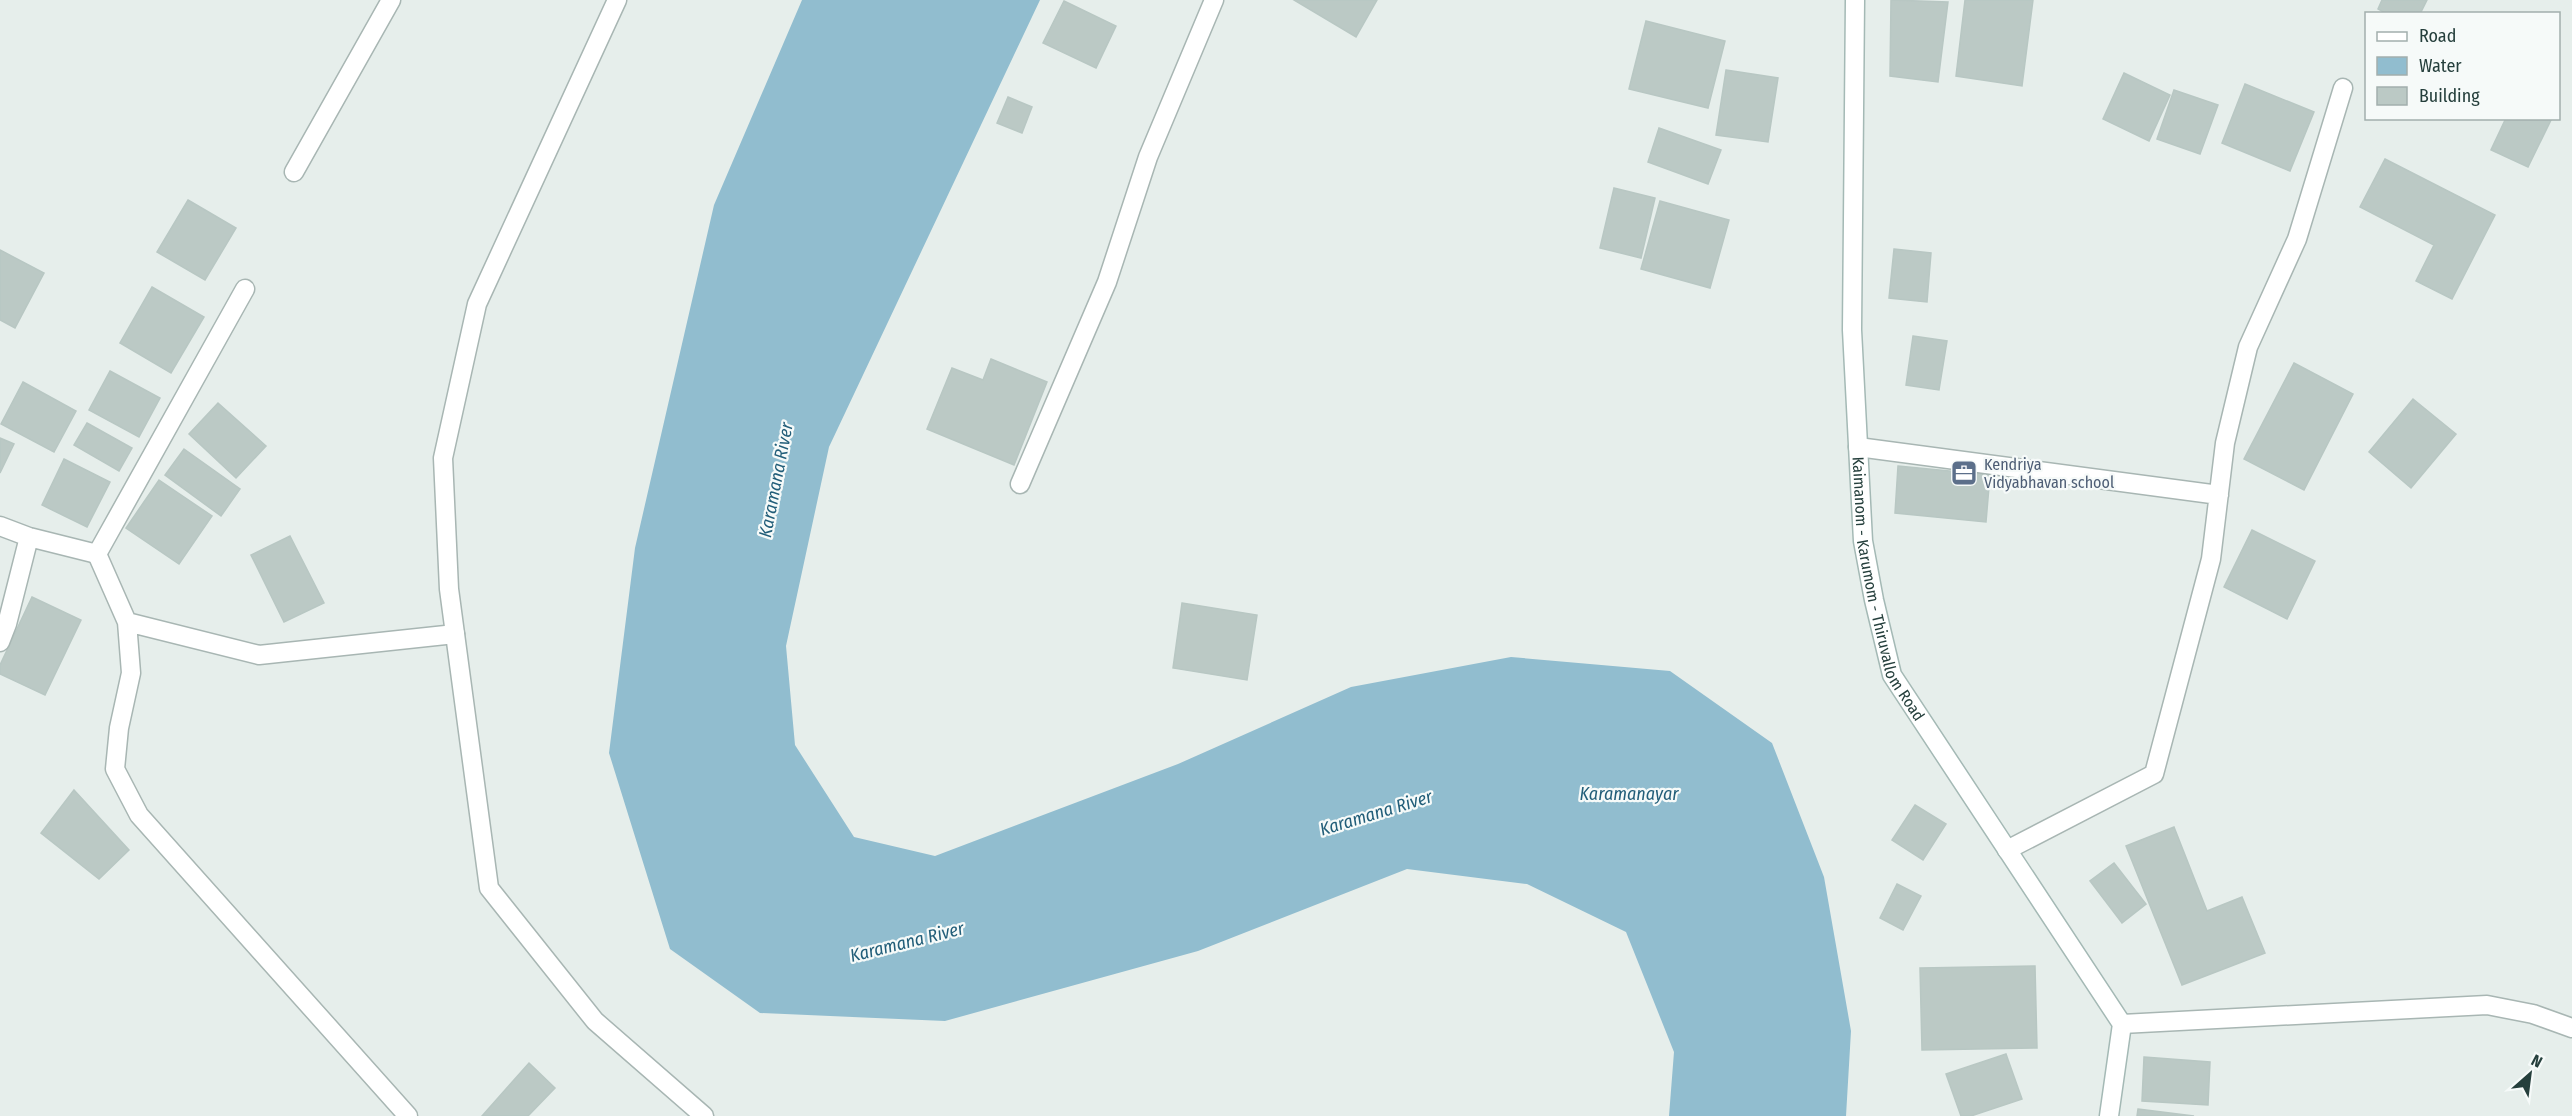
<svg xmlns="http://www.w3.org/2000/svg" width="2572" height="1116" viewBox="0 0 2572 1116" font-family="'Fira Sans Condensed',sans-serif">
<rect width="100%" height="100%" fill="#e6eeeb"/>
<!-- water -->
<path fill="#91bdcf" d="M802 0H1040L829 447 786 646 795 745 854 837 935 856 1178 764 1351 687 1511 657 1670 671 1772 743 1824 877 1851 1031 1846 1116H1669L1674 1052 1626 932 1527 884 1407 869 1198 951 945 1021 760 1013 670 949 609 753 635 548 714 205Z"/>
<!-- building -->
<path fill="#bbc9c5" stroke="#b8c7c3" stroke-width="1.5" d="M1294 0H1377L1356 37Z
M1891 0 1948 2 1938 82 1890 76Z
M1965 0H2033L2022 86 1956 76Z
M2382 0H2427L2420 14H2387L2378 9Z
M1064 1 1116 26 1096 68 1043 43Z
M1646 21 1725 41 1708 108 1629 89Z
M1726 70 1778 78 1768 142 1716 135Z
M2124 73 2170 95 2149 141 2103 119Z
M2245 84 2314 112 2290 171 2222 143Z
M2174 90 2218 105 2200 154 2157 139Z
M1008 97 1032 107 1022 133 997 123Z
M2506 118H2552L2528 167 2491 150Z
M1659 128 1721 150 1708 184 1648 162Z
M2385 159 2495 215 2452 299 2416 281 2434 245 2360 207Z
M1614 188 1655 198 1641 258 1600 248Z
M188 200 236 228 205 280 157 252Z
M1660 201 1729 220 1710 288 1641 269Z
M1894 249 1931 253 1927 302 1889 298Z
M0 250 44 273 15 328 0 320Z
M152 287 204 317 171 373 120 343Z
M1913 336 1947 341 1939 390 1906 385Z
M991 359 1047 382 1014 465 927 429 952 368 983 380Z
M2294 363 2353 394 2304 490 2244 459Z
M110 371 160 398 139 437 89 410Z
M23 382 76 411 54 452 1 424Z
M2413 399 2456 434 2411 488 2369 452Z
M218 403 266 446 236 478 189 434Z
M87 423 132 448 119 471 74 445Z
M0 438 14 444 0 473Z
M184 449 240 489 221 516 165 475Z
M64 459 110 482 87 527 42 505Z
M1898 466 1990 475 1986 522 1895 513Z
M159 480 212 516 179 564 126 528Z
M2252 530 2315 561 2287 619 2224 587Z
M290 536 324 603 284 622 251 555Z
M32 597 81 620 45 695 0 674V665Z
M1182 603 1257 615 1247 680 1173 668Z
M74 790 129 850 99 879 41 833Z
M1915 805 1946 824 1923 860 1892 840Z
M2174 827 2207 911 2242 897 2265 953 2182 985 2126 846Z
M2114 863 2146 904 2122 923 2090 881Z
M1897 884 1921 896 1903 930 1880 918Z
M2035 966 2037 1048 1922 1050 1920 968Z
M2006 1054 2022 1099 1971 1116H1961L1946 1074Z
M2144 1057 2210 1062 2208 1105 2142 1101Z
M529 1063 555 1088 528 1116H482Z
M2138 1109 2194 1116H2137Z"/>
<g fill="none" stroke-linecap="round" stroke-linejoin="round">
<defs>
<path id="lane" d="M1020 484 1107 282 1148 157 1214 0
M97 554 127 622 131 673 119 728 115 769 139 815 408 1116
M127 622 259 655 455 634"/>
<path id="street" d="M617 0 477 304 443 458 449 589 489 888 595 1021 704 1116
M294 172 391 0
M1858 447 2219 495
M0 526 29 537 97 554 245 289
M0 642 7 624 29 537
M2007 850 2154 774 2211 559 2225 443 2248 347 2297 239 2343 88
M2122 1024 2487 1005 2533 1014 2572 1028"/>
<g id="secondary">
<path id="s1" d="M1855 0 1852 330 1863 541 1874 600 1892 675 2122 1024 2109 1116"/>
</g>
</defs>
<!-- lane casing -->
<use href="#lane" stroke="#a8b6b3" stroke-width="21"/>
<!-- street casing -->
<use href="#street" stroke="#a8b6b3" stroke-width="21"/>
<!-- secondary casing -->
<use href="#secondary" stroke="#a4b9b5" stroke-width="21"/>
<!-- lane -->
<use href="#lane" stroke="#fff" stroke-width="18"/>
<!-- street -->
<use href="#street" stroke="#fff" stroke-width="18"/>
<!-- secondary -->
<use href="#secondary" stroke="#fff" stroke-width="18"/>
</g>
<!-- icons -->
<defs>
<symbol id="office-square" viewBox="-11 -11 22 22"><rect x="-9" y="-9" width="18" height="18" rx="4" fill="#5c6f8a" stroke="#f6faf9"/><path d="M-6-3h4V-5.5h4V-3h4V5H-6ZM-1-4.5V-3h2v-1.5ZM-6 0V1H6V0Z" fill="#fff"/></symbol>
</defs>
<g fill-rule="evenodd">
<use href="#office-square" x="1949" y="458" width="30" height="30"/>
</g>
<g text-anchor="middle" stroke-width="4.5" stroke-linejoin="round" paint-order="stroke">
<!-- service labels -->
<g font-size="16" fill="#4e5e75" stroke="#f6faf9" text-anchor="start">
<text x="1984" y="470">Kendriya<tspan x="1984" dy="18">Vidyabhavan school</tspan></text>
</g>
<!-- street labels -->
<g font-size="16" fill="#253f3c" stroke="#f6faf9">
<text dy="6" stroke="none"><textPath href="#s1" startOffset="594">Kaimanom - Karumom - Thiruvallom Road</textPath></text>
</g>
<!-- water labels -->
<g font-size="18" font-style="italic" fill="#225e79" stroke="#f6faf9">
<text transform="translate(776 480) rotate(-79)" y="6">Karamana River</text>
<text x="1629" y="800">Karamanayar</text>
<text transform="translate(1376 813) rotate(-17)" y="6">Karamana River</text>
<text transform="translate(907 942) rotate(-14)" y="6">Karamana River</text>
</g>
</g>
<!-- legend -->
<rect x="2365" y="12" width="195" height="108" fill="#f6faf9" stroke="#a2afad" stroke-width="1.5"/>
<rect x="2377" y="32" width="30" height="9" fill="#ffffff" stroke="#a2afad" stroke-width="1.5"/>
<text x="2419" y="42" font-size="18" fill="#253f3c">Road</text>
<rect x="2377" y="57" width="30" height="18" fill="#91bdcf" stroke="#a2afad" stroke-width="1.5"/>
<text x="2419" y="72" font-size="18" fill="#253f3c">Water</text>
<rect x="2377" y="87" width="30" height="18" fill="#bbc9c5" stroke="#a2afad" stroke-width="1.5"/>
<text x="2419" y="102" font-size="18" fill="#253f3c">Building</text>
<!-- north arrow -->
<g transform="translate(2530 1074) rotate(28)" stroke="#f6faf9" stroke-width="4.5" paint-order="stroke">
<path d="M0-4.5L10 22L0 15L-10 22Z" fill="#253f3c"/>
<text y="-9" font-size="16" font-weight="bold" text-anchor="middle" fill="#253f3c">N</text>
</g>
</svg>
